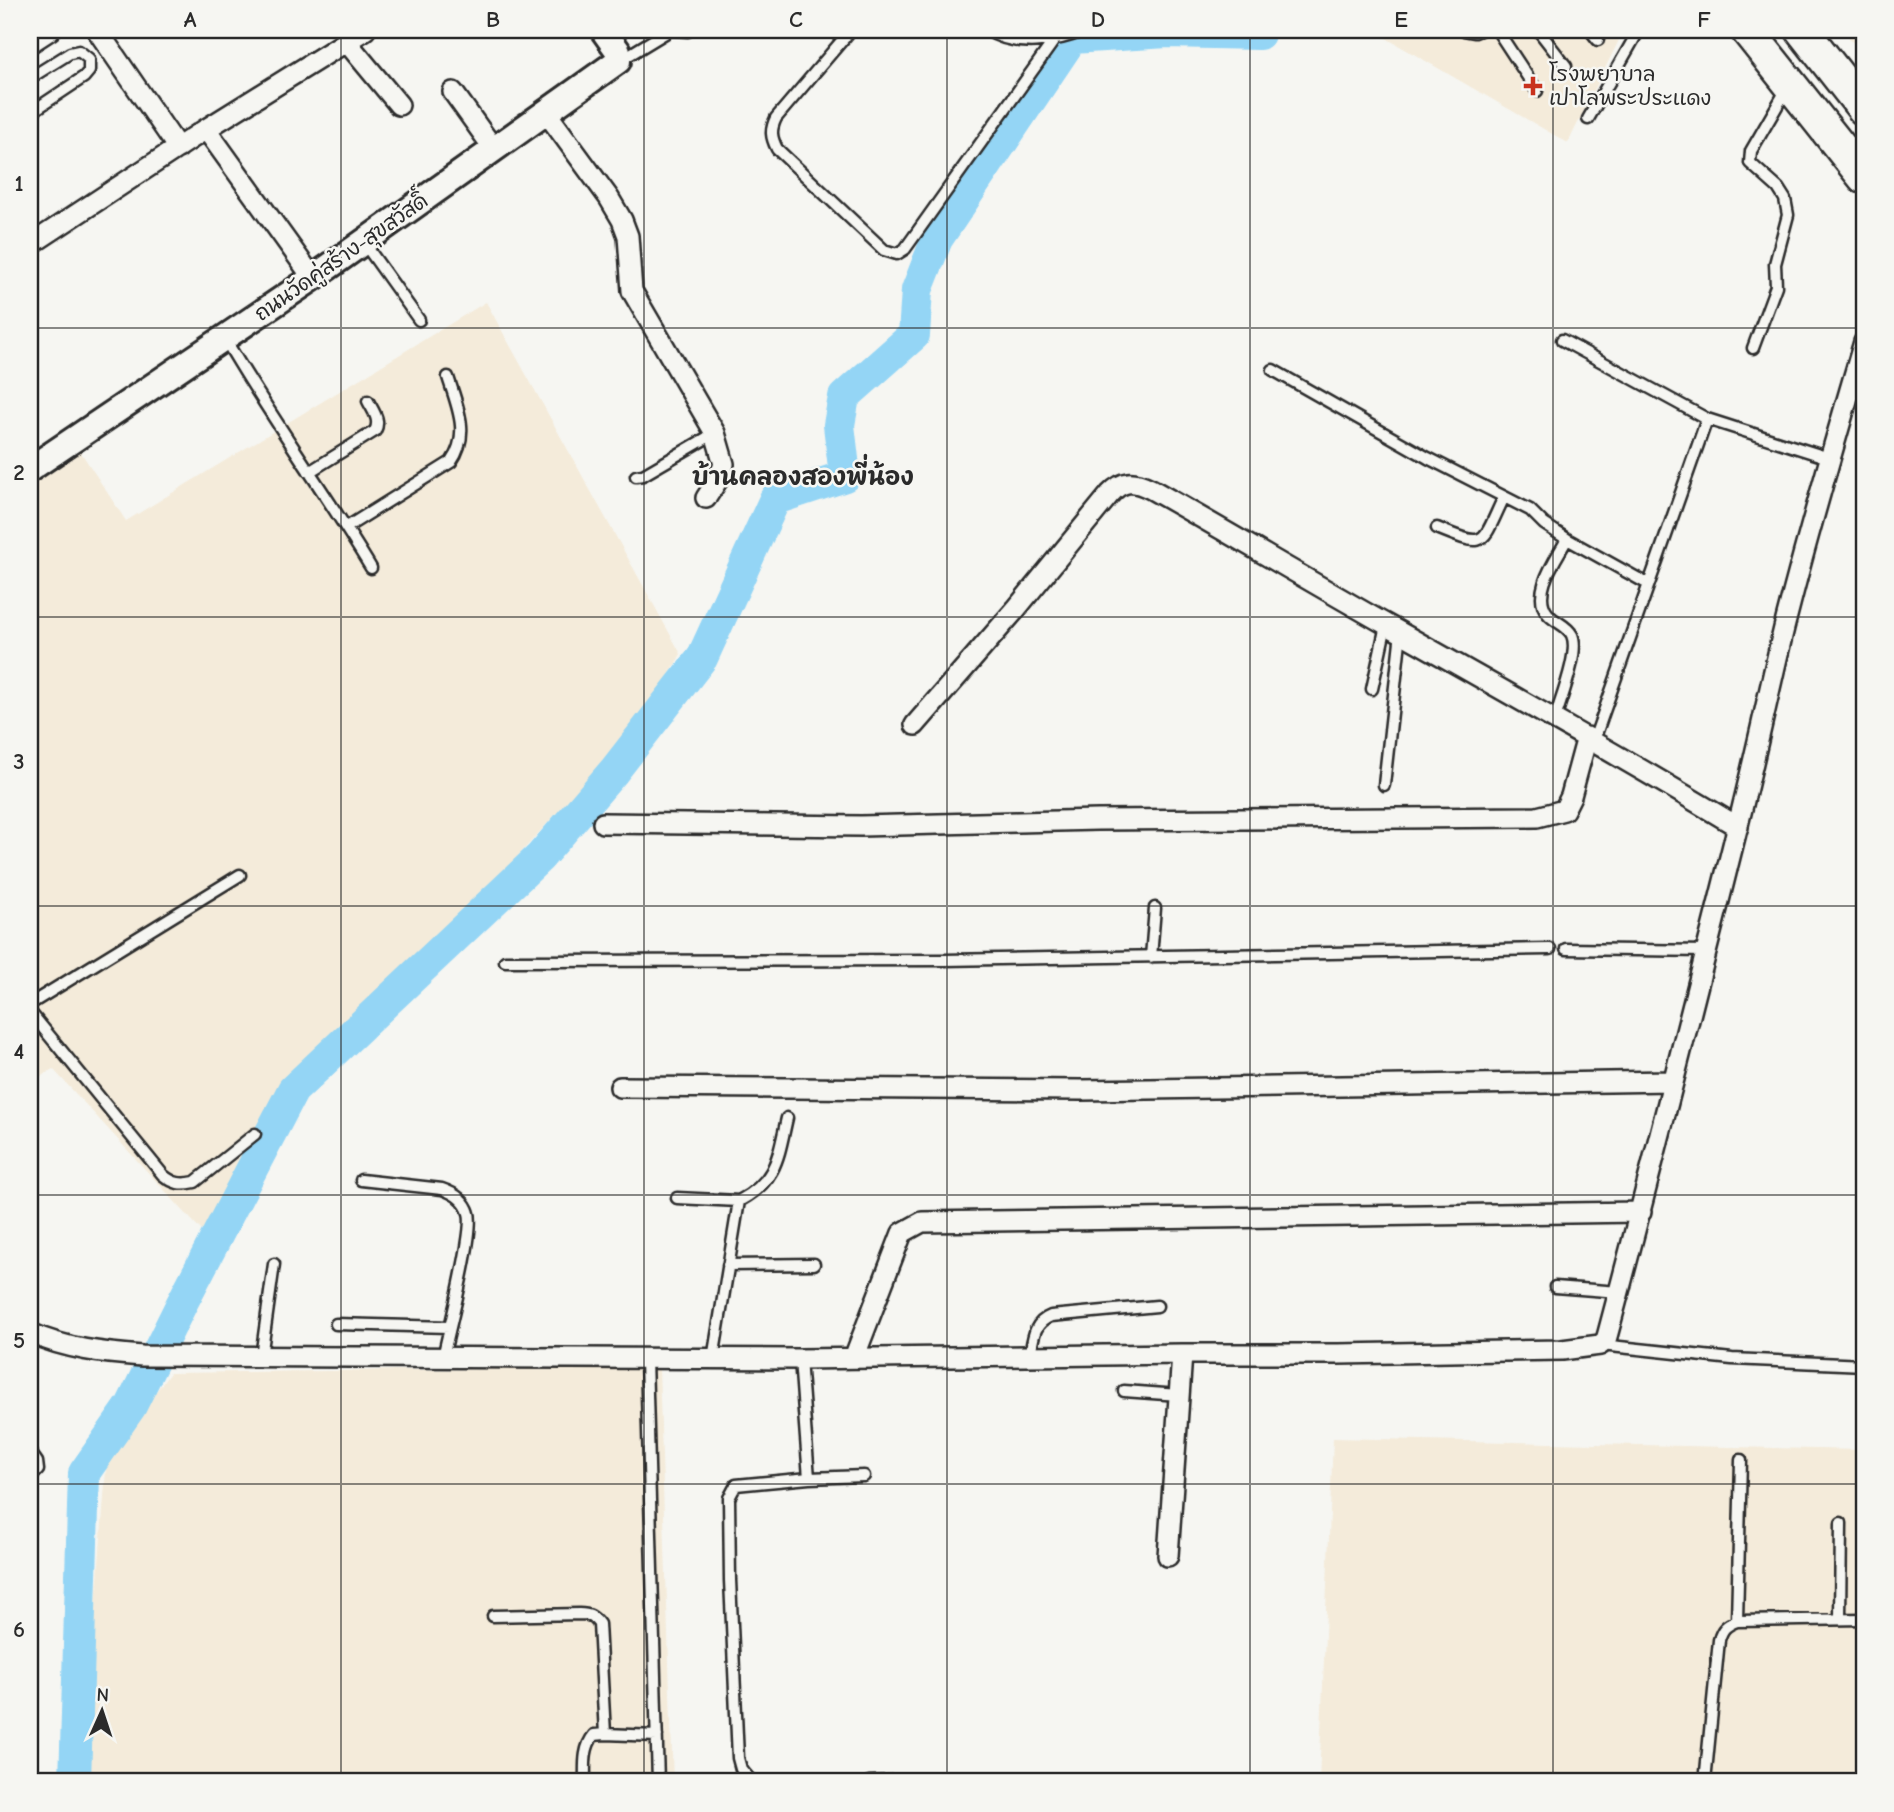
<svg xmlns="http://www.w3.org/2000/svg" width="1894" height="1812" viewBox="0 0 1894 1812" font-family="'Comic Neue','Playpen Sans Thai',sans-serif">
<rect width="100%" height="100%" fill="#f6f6f2"/>
<filter id="ink" filterUnits="userSpaceOnUse"><feTurbulence type="fractalNoise" baseFrequency=".0143" numOctaves="2"/><feDisplacementMap in="SourceGraphic" scale="14" xChannelSelector="R" yChannelSelector="G"/><feConvolveMatrix kernelMatrix="1 2 1 2 8 2 1 2 1" color-interpolation-filters="sRGB"/></filter>
<g filter="url(#ink)">
<!-- built -->
<path fill="#f4ebda" d="M1372 30H1624L1568 143Z
M1843 30H1864V57Z
M486 302 681 654 648 712 517 857 338 1038 273 1129 212 1242 53 1069 30 1083V481L78 448 126 521Z
M659 1367 673 1782H83L107 1456 170 1373Z
M1333 1438 1864 1450V1782H1319Z"/>
<g fill="none" stroke-linecap="round" stroke-linejoin="round">
<!-- river -->
<path stroke="#94d5f5" stroke-width="32" d="M75 1782 84 1473 131 1406 181 1305 293 1090 540 857 614 771 702 658 775 499 845 476 839 425 844 397 914 335 917 290 937 239 1072 38 1167 32 1259 34 1260 30"/>
<defs>
<path id="service" d="M671 30 688 31
M851 30 776 118C770 130 771 137 777 149L884 250 897 254 905 249 1055 39
M987 30C1014 48 1056 43 1085 30
M1464 30 1475 32 1480 30
M1497 30 1537 91
M1538 30 1566 66
M1590 30 1598 40
M619 61 670 30
M30 78 70 53 79 51 89 59V71L84 77 30 113
M1588 119 1639 30
M364 243 419 320
M225 339C270 417 324 490 371 568
M1562 340 1707 419
M1753 348 1776 286 1775 264 1788 215 1785 199 1778 188 1750 163 1751 151 1788 87
M1273 370 1428 458 1530 510 1544 524 1567 539 1648 584
M309 472 375 431C381 420 373 411 368 401
M636 476 643 475 715 433
M347 527 451 462C471 434 457 406 448 377
M1437 528C1488 549 1481 545 1504 497
M1372 689 1386 625
M1555 719C1560 701 1580 652 1572 635 1567 625 1554 622 1548 614 1530 593 1557 558 1567 539
M1594 740 1707 419 1829 458
M1384 785 1401 632
M1566 949 1706 951
M1151 957 1155 908
M505 961 945 960 1550 949
M30 1004 240 875
M30 1012 163 1175C174 1184 181 1185 195 1182L255 1134
M361 1180 442 1189C454 1193 465 1200 469 1213 475 1231 448 1333 443 1358
M677 1198 739 1201
M728 1265 814 1264
M1555 1287 1619 1292
M336 1324 449 1327
M1601 1345 1732 1359 1864 1365
M1030 1356C1033 1339 1033 1323 1051 1316L1157 1306
M261 1357 274 1264
M646 1359 658 1782
M713 1359 739 1201C777 1181 778 1157 787 1118
M1124 1391 1179 1395
M30 1452 37 1462 38 1470 30 1478
M809 1478 864 1476
M493 1616 579 1614C589 1614 593 1616 599 1624L605 1734 657 1736
M1840 1619 1841 1523
M1737 1621 1741 1460
M585 1782C585 1766 583 1748 594 1735L605 1734
M752 1782 741 1769 738 1758 730 1580 729 1498 736 1485 809 1478 800 1359
M869 1782 899 1781
M1705 1782 1719 1640C1722 1629 1726 1625 1737 1621L1864 1619
M1862 1782 1864 1778"/>
<path id="minor" d="M97 30 178 148
M346 41 399 105
M30 43 50 30
M453 92 494 149
M546 112 609 198 622 220 628 236 632 291 715 433 724 464 719 478 706 498
M206 129 313 278
M30 245 206 129 365 30
M915 725 1016 609 1110 494C1123 480 1133 480 1151 489 1231 534 1309 581 1389 626 1506 692 1623 757 1738 827
M603 823 861 826 1098 820 1537 817 1564 810 1571 796 1587 737
M620 1087 1082 1090 1672 1081
M30 1333C67 1349 102 1353 142 1356L800 1359 1182 1354H1338L1562 1350 1600 1345 1606 1340 1608 1333C1653 1165 1695 997 1737 829 1754 762 1768 695 1784 628 1808 532 1836 437 1864 342
M854 1358 902 1233 922 1222 1641 1212
M1168 1556 1182 1354"/>
<path id="tertiary" d="M30 469 313 278 618 61V51L603 30"/>
<path id="primary" d="M1747 30 1864 177
M1802 30 1864 109"/>
</defs>
<!-- service casing -->
<use href="#service" stroke="#2b2b2b" stroke-width="15"/>
<!-- minor casing -->
<use href="#minor" stroke="#2b2b2b" stroke-width="24"/>
<!-- tertiary casing -->
<use href="#tertiary" stroke="#2b2b2b" stroke-width="30"/>
<!-- primary casing -->
<use href="#primary" stroke="#2b2b2b" stroke-width="37"/>
<!-- service -->
<use href="#service" stroke="#f6f6f2" stroke-width="10"/>
<!-- minor -->
<use href="#minor" stroke="#f6f6f2" stroke-width="19"/>
<!-- tertiary -->
<use href="#tertiary" stroke="#f6f6f2" stroke-width="24"/>
<!-- primary -->
<use href="#primary" stroke="#f6f6f2" stroke-width="32"/>
</g>
</g>
<!-- grid -->
<path fill="none" stroke="#2b2b2b" stroke-width="2" stroke-opacity="0.55" d="M341 30V1782M644 30V1782M947 30V1782M1250 30V1782M1553 30V1782M30 328H1864M30 617H1864M30 906H1864M30 1195H1864M30 1484H1864"/>
<!-- markers -->
<path fill="#c8321e" stroke="#f6f6f2" stroke-width="2.5" d="M1529.5 75.5h7v7h7v7h-7v7h-7v-7h-7v-7h7z"/>
<g text-anchor="middle" stroke-width="5" stroke-linejoin="round" paint-order="stroke">
<!-- poi labels -->
<g font-size="21" fill="#2b2b2b" stroke="#f6f6f2" text-anchor="start">
<text x="1549" y="81">โรงพยาบาล<tspan x="1549" dy="24">เปาโลพระประแดง</tspan></text>
</g>
<!-- street labels -->
<g font-size="21" fill="#2b2b2b" stroke="#f6f6f2">
<text transform="translate(341 257) rotate(-35)" y="7">ถนนวัดคู่สร้าง-สุขสวัสดิ์</text>
</g>
<!-- quarter labels -->
<g font-size="24" font-weight="bold" fill="#2b2b2b" stroke="#f6f6f2">
<text x="803" y="485">บ้านคลองสองพี่น้อง</text>
</g>
</g>
<!-- margin -->
<rect width="1894" height="1812" fill="none" stroke="#f6f6f2" stroke-width="77"/>
<!-- north arrow -->
<g transform="translate(102 1711) rotate(3)" stroke="#f6f6f2" stroke-width="5" paint-order="stroke">
<path d="M0-5L12 26L0 18L-12 26Z" fill="#2b2b2b"/>
<text y="-10" font-size="19" font-weight="bold" text-anchor="middle" fill="#2b2b2b">N</text>
</g>
<rect x="38" y="38" width="1818" height="1735" fill="none" stroke="#2b2b2b" stroke-width="2.5"/>
<g font-size="23" text-anchor="middle" font-weight="bold" fill="#2b2b2b">
<text x="190" y="27">A</text>
<text x="493" y="27">B</text>
<text x="796" y="27">C</text>
<text x="1098" y="27">D</text>
<text x="1401" y="27">E</text>
<text x="1704" y="27">F</text>
<text x="19" y="191">1</text>
<text x="19" y="480">2</text>
<text x="19" y="769">3</text>
<text x="19" y="1059">4</text>
<text x="19" y="1348">5</text>
<text x="19" y="1637">6</text>
</g>
</svg>
